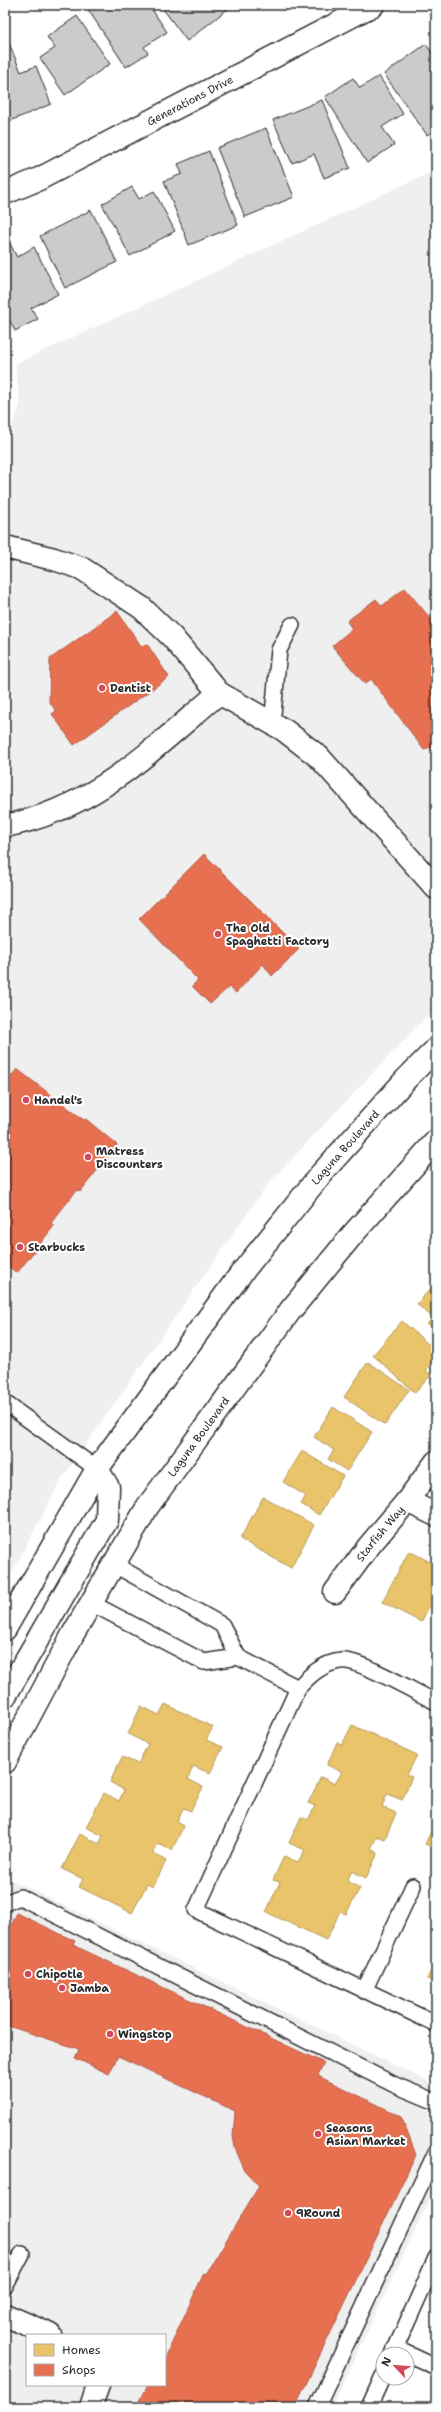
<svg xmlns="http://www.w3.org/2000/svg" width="441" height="2412" viewBox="0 0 441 2412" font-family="'Shantell Sans',sans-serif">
<rect width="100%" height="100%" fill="#fff"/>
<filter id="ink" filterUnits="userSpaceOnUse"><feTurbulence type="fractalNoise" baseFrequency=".025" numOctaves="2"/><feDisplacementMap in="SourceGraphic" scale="8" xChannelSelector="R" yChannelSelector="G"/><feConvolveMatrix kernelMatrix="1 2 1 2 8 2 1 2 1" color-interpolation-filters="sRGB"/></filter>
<g filter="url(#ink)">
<!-- built -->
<path fill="#efefef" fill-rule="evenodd" d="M436 170V1006L268 1184 61 1480 5 1586V444L20 406 15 364Z
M5 1877 436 2085V2186L332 2407H5ZM27 2335H165V2385H27Z"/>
<!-- homes -->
<path fill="#e9c46a" stroke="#b09657" d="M436 1282V1332L427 1324 433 1318 417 1304Z
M402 1321 436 1351V1358L426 1370 431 1375 415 1393 373 1355Z
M368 1362 409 1390 385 1425 344 1397Z
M333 1407 372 1432 347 1471 328 1459 334 1450 314 1437Z
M302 1451 343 1476 319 1515 301 1504 306 1496 283 1482Z
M263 1497 314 1525 291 1568 240 1539Z
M409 1551 436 1565V1594L421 1622 382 1602Z
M165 1704 213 1727 206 1740 223 1747 210 1773 193 1766 188 1779 203 1787 191 1811 184 1808 177 1821 184 1825 172 1850 158 1844 153 1853 166 1861 153 1887 147 1884 132 1913 79 1887 83 1879 62 1869 80 1834 99 1844 103 1836 86 1827 104 1793 119 1801 124 1790 110 1782 122 1757 138 1764 148 1744 128 1734 141 1706 159 1715Z
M352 1725 417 1755 407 1775 412 1777 402 1800 387 1794 382 1807 396 1813 385 1839 377 1836 371 1849 378 1853 366 1878 352 1871 347 1881 360 1888 346 1914 340 1912 326 1940 266 1912 280 1882 273 1880 284 1856 298 1862 305 1850 289 1843 301 1817 308 1820 315 1806 308 1803 321 1777 335 1784 342 1772 327 1765 337 1742 342 1745Z
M436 1821V1849L425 1844Z
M436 1960V1983L427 1979Z"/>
<!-- shops -->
<path fill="#e76f51" stroke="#af5b46" d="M405 588 436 625V754L430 747 424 750 371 679 365 684 332 646 352 629 347 621 376 599 382 606Z
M117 611 142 647 147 644 169 677 74 745 52 714 56 711 49 701 50 659Z
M204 854 299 949 272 976 263 964 236 993 229 987 210 1004 192 986 198 980 139 919Z
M17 1069 84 1120 86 1119 117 1145 80 1192 77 1190 51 1223 54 1226 17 1273 5 1264V1084Z
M17 1913 75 1941 73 1945 324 2063 318 2076 401 2116 416 2155 295 2407H142L144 2404 139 2401 147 2385H165V2358L204 2273 206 2274 259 2186 245 2171 235 2148 233 2136 235 2111 118 2056 109 2074 75 2058 79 2049 5 2025V1938Z"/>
<!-- building -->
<path fill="#cbcbcb" stroke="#2b2b2b" d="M85 5H149L167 32 144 47 148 53 126 67Z
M160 5H226L229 8 187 41Z
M77 16 110 64 65 95 40 58 55 48 47 37Z
M8 41 21 72 36 66 51 104 5 123V42Z
M426 44 436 59V129L427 135 384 74Z
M379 76 403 114 382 127 394 145 367 163 325 97 353 78 360 88Z
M322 100 350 168 324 178 314 154 292 163 273 120Z
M266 128 294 197 245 217 217 148Z
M209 151 238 225 189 245 164 181 182 174 178 164Z
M132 187 139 199 154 191 175 231 130 256 102 204Z
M91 210 117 262 65 288 40 236Z
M10 244 17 257 34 247 58 294 31 308 38 319 15 331 5 311V247Z"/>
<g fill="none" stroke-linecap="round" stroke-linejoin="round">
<defs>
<path id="lane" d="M272 725 279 650 292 625
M5 1403 97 1469
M113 1564 222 1625 238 1657 298 1688
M91 1603 204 1662 238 1657
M436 1702C418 1694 358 1658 341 1661 323 1663 310 1675 298 1688L196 1910 436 2024
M5 1903 20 1897 395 2085 436 2102
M364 1991 413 1886
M5 2286 22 2254
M395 2348 436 2367
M393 2354 436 2258
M317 2407 436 2152
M369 2407 383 2376"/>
<g id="street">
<path id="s1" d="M5 193 39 179 373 5"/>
<path d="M5 547 54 559 81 568 142 608 172 637 219 693 284 730 319 757 436 888"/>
<path d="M5 826C95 809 151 750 219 693"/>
<path d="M407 1501 436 1462"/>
<path id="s2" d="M335 1592 369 1546 407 1501 436 1515"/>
<path d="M5 2315 51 2335"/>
<path d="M91 2407 98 2385"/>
</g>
<g id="primary">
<path id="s3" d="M5 1629 97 1469 240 1275 321 1174 407 1078 436 1049"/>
<path d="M5 1696 107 1520 108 1487 97 1469"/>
<path id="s4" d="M5 1762 73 1634 148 1506 290 1311 353 1234 436 1141"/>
</g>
</defs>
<!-- lane casing -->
<use href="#lane" stroke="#2b2b2b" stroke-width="18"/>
<!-- street casing -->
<use href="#street" stroke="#2b2b2b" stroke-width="25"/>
<!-- primary casing -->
<use href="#primary" stroke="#2b2b2b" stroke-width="25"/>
<!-- lane -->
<use href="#lane" stroke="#fff" stroke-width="15"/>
<!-- street -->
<use href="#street" stroke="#fff" stroke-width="22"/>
<!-- primary -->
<use href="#primary" stroke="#fff" stroke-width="22"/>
</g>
</g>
<!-- markers -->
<g fill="#d1495b" stroke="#fff" stroke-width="1.5">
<circle cx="102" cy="688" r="4"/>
<circle cx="218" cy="934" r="4"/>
<circle cx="26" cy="1100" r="4"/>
<circle cx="88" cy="1157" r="4"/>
<circle cx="20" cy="1247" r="4"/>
<circle cx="28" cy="1974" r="4"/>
<circle cx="62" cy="1988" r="4"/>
<circle cx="110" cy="2034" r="4"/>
<circle cx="318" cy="2134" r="4"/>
<circle cx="288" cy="2213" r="4"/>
</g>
<g text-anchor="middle" stroke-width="4" stroke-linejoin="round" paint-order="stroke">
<!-- street labels -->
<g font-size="11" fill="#2b2b2b" stroke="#fff">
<text dy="4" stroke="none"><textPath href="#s1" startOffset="207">Generations Drive</textPath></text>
<text dy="4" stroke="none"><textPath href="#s3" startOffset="591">Laguna Boulevard</textPath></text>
<text dy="4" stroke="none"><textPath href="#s4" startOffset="379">Laguna Boulevard</textPath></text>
<text dy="4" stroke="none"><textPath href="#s2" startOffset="74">Starfish Way</textPath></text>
</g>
<!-- poi labels -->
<g font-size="11" font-weight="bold" fill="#2b2b2b" stroke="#fff" text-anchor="start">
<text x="110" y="692">Dentist</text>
<text x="226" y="932">The Old<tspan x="226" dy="13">Spaghetti Factory</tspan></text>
<text x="34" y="1104">Handel's</text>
<text x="96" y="1155">Matress<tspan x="96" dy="13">Discounters</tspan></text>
<text x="28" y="1251">Starbucks</text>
<text x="36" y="1978">Chipotle</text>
<text x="70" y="1992">Jamba</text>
<text x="118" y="2038">Wingstop</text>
<text x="326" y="2132">Seasons<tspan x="326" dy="13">Asian Market</tspan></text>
<text x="296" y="2217">9Round</text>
</g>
</g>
<!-- margin -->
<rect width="441" height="2412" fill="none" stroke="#fff" stroke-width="20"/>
<rect x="10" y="10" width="421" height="2392" fill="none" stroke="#2b2b2b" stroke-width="1.5" filter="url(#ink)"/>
<!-- legend -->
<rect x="26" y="2334" width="140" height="52" fill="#ffffff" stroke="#aaaaaa"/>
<rect x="34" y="2344" width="20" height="12" fill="#e9c46a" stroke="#aaaaaa"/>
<text x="62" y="2354" font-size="12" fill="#2b2b2b">Homes</text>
<rect x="34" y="2364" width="20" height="12" fill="#e76f51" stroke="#aaaaaa"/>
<text x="62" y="2374" font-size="12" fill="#2b2b2b">Shops</text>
<!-- north arrow -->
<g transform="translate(395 2366) rotate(296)"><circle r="19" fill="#ffffff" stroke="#aaaaaa"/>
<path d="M0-3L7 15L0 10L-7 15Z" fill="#d1495b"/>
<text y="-6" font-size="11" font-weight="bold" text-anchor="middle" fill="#2b2b2b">N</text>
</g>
</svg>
